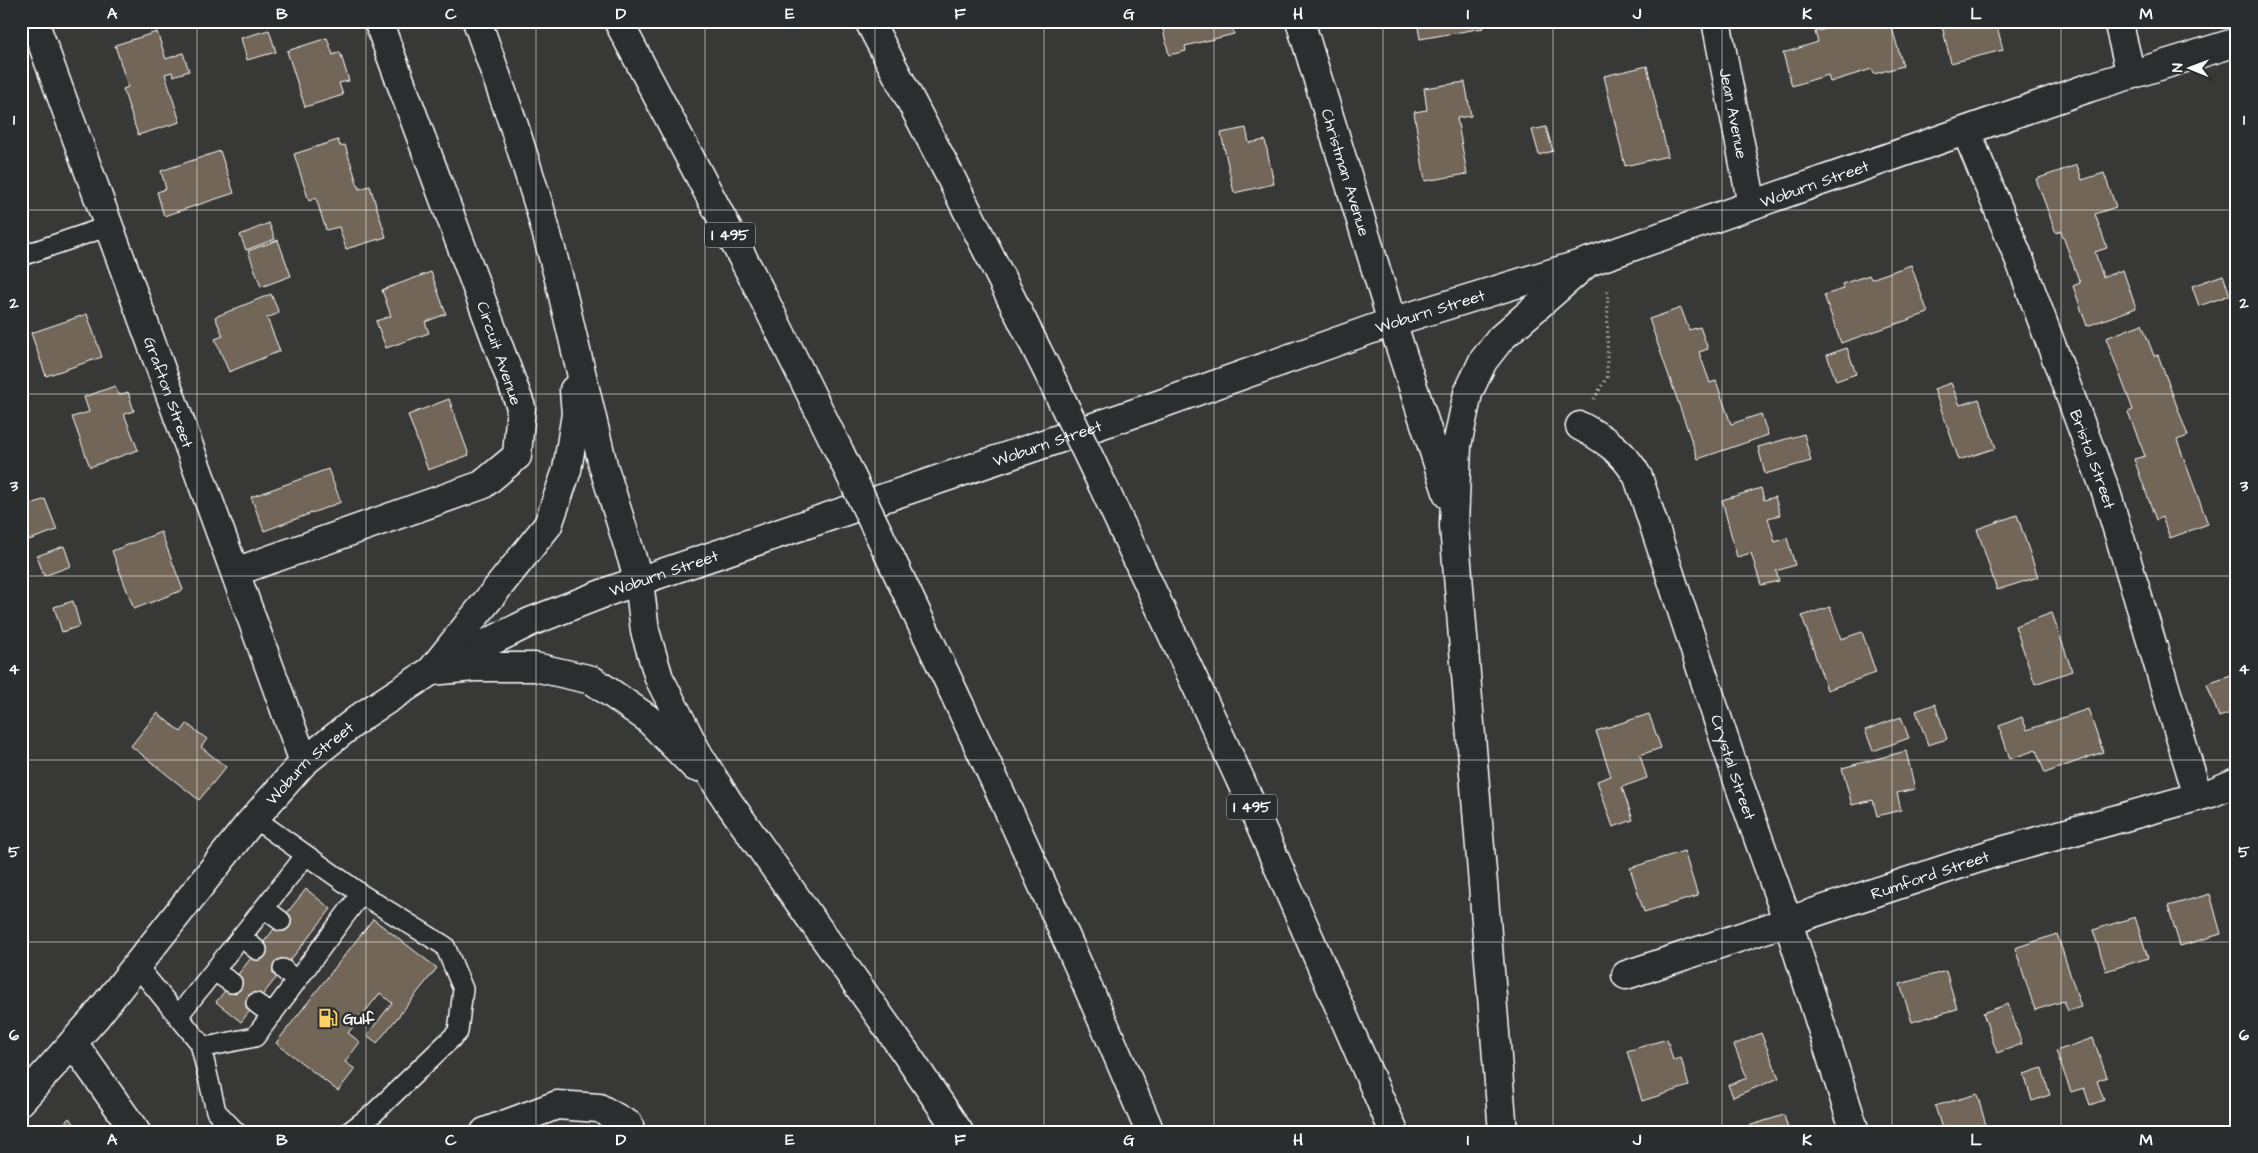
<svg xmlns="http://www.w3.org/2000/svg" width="2258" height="1153" viewBox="0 0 2258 1153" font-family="'Architects Daughter',sans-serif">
<rect width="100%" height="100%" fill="#383836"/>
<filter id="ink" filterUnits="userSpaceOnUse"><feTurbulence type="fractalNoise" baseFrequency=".02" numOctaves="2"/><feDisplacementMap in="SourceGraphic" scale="10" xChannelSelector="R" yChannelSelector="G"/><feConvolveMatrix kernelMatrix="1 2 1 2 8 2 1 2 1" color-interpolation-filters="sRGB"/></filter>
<g filter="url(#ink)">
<!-- building -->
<path fill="#716658" stroke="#fff" d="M1161 21H1231L1234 34 1185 46 1186 51 1169 55Z
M1417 21H1482L1483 28 1420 39Z
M1851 21H1890L1903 66 1874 74 1872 69 1830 82 1828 75 1792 86 1783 53 1818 42 1815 32Z
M1945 21H2001L1996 22 2003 50 1951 63 1941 22Z
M269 30 276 52 247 60 241 38Z
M157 32 166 59 183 53 189 71 173 76 172 72 165 74 180 122 138 135 123 89 128 87 115 45Z
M327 38 333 55 340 52 349 81 339 83 343 95 305 107 287 51Z
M1647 66 1668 156 1625 166 1604 76Z
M1465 82 1471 116 1457 118 1467 174 1425 181 1414 112 1427 110 1424 88Z
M1546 127 1553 151 1539 155 1532 130Z
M1246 128 1249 143 1265 140 1274 184 1234 193 1221 133Z
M338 140 340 146 345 145 359 189 370 186 386 237 346 249 339 227 326 230 316 198 309 201 294 154Z
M220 151 234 193 164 216 157 192 166 189 161 171Z
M2077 165 2082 180 2104 173 2116 207 2095 214 2107 248 2095 252 2103 277 2123 270 2136 308 2087 326 2073 286 2080 283 2061 231 2056 233 2036 179Z
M269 223 275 239 246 250 240 235Z
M278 240 291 276 261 287 248 251Z
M1911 265 1928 313 1841 343 1824 295 1844 289 1842 284 1869 275 1871 279Z
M431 272 446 314 425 322 429 333 386 348 376 321 391 316 382 290Z
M2223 275 2230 295 2199 306 2192 286Z
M271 294 279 313 267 318 280 351 229 372 215 339 223 336 215 317Z
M1681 308 1689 330 1700 327 1708 349 1699 352 1710 383 1716 381 1731 424 1761 414 1768 435 1698 459 1649 319Z
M87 314 102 357 46 376 31 333Z
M2142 324 2154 356 2158 355 2188 436 2177 440 2208 524 2170 538 2162 517 2156 520 2134 459 2145 456 2128 412 2133 410 2106 338Z
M1847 348 1856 374 1836 381 1827 355Z
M1951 383 1960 405 1979 399 1996 448 1959 460 1934 389Z
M115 386 119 395 128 392 134 411 124 414 138 450 90 467 72 417 89 412 84 397Z
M449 399 469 455 428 470 408 415Z
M1804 434 1811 461 1765 474 1758 447Z
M328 469 341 502 264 531 251 497Z
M1761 488 1764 500 1775 497 1780 515 1768 518 1775 542 1787 538 1795 565 1776 571 1779 581 1761 585 1751 553 1737 557 1722 500Z
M45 499 57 530 29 540 21 519V508Z
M2017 515 2038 577 1997 590 1977 529Z
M161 532 183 590 134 609 112 551Z
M64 546 71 566 44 576 37 556Z
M73 601 80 626 62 632 54 607Z
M1830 607 1841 639 1862 632 1876 673 1827 690 1802 616Z
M2052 613 2072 671 2035 684 2015 626Z
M2237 674V711L2219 717 2207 684Z
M1935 704 1947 739 1928 745 1916 711Z
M2088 709 2103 752 2045 773 2036 750 2010 759 1999 726 2022 717 2027 730Z
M157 713 181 732 187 724 207 739 201 747 226 767 199 800 131 746Z
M1649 714 1661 748 1640 755 1647 778 1622 787 1633 820 1613 827 1597 781 1611 776 1596 731Z
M1901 717 1909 738 1873 751 1865 730Z
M1906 751 1915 789 1897 793 1901 810 1877 816 1873 800 1852 805 1842 768Z
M1684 851 1698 896 1644 912 1630 868Z
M306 889 331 909 241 1022 216 1002Z
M2210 894 2221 934 2180 946 2168 906Z
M2135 917 2148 958 2106 971 2093 930Z
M373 919 437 968 377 1043 367 1035 392 1003 380 993 348 1033 360 1042 345 1062 355 1069 338 1091 276 1043Z
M2057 934 2081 1007 2068 1011 2064 1001 2035 1010 2015 948Z
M1946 971 1957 1009 1912 1022 1900 984Z
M2008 1004 2022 1044 1997 1053 1983 1013Z
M1761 1033 1779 1078 1733 1097 1728 1085 1747 1078 1734 1045Z
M2093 1038 2107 1077 2097 1081 2104 1100 2090 1105 2084 1088 2071 1092 2056 1051Z
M1667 1039 1673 1060 1681 1058 1689 1086 1642 1101 1627 1051Z
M2042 1068 2050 1095 2032 1101 2024 1074Z
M1977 1094 1988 1132H1943L1935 1106Z
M1784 1115 1789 1132H1746L1745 1127Z
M69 1118 83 1132H56Z"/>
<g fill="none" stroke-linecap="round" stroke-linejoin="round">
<defs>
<path id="service" d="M21 256 109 226
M254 818 361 894 445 946 463 989 458 1032 374 1113 349 1132
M264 908 281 921
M241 937 257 950
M137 966 200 1043 216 1111 236 1132
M283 969 296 981
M214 971 232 983
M256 1003 272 1015
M178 1016 306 855
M201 1048 255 1037 361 894"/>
<g id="minor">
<path id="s1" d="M34 21 304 762"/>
<path id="s2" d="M1716 21 1752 205"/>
<path d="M2118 21 2131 75"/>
<path id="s3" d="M1966 131 2020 261 2106 492 2198 796"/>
<path id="s4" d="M1580 426C1605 439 1624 452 1638 477L1739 784 1788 922 1855 1132"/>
<path d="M235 572 482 485 517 456 521 407 378 21"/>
<path id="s5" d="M1626 975 1991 854 2211 793 2237 782"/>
<path d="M73 1043 136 1132"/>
<path d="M485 1132 557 1105 599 1108 629 1125 630 1132"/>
</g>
<g id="secondary">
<path id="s6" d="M1300 21 1392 322"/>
<path id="s7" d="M21 1101 95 1018 249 824 304 762 362 716 431 671 530 622 612 590 1138 412 1392 322 1588 262 2091 87 2237 42"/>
</g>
<path id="motorway" d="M477 21 514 126 540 209 559 279 603 465 639 581 645 631 659 678 698 754 727 800 905 1052 959 1132
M618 21 759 289 839 451
M869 21 948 172 1051 378
M1392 322 1448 495
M1103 486 1240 779 1394 1132
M890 557C980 747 1069 938 1150 1132
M431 671 548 525 567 470 576 414 574 390
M431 671 474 667H535L592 680 647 718 695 767
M1503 1132 1454 526 1457 445 1468 393 1483 361 1501 338 1588 262"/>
</defs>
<!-- service casing -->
<use href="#service" stroke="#fff" stroke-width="22"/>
<!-- minor casing -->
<use href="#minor" stroke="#fff" stroke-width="31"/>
<!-- secondary casing -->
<use href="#secondary" stroke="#fff" stroke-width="31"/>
<!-- motorway casing -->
<use href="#motorway" stroke="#fff" stroke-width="31"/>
<!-- path -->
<path stroke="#fff" stroke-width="3" stroke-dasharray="1 4" stroke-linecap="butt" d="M1594 399 1607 377 1608 288"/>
<!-- service -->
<use href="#service" stroke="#2a2d2e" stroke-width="19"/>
<!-- minor -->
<use href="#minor" stroke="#2a2d2e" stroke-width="28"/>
<!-- secondary -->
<use href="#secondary" stroke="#2a2d2e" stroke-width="28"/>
<!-- motorway -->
<use href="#motorway" stroke="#2a2d2e" stroke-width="28"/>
<defs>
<path id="motorway-bridge" d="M1051 378 1103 486
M839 451 890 557"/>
</defs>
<!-- motorway-bridge casing -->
<use href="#motorway-bridge" stroke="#fff" stroke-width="31" stroke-linecap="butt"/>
<!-- motorway-bridge -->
<use href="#motorway-bridge" stroke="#2a2d2e" stroke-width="28"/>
</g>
</g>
<!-- grid -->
<path fill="none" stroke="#fff" stroke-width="1" stroke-opacity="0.55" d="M197 21V1132M366 21V1132M536 21V1132M705 21V1132M875 21V1132M1044 21V1132M1214 21V1132M1383 21V1132M1553 21V1132M1722 21V1132M1892 21V1132M2061 21V1132M21 210H2237M21 394H2237M21 576H2237M21 760H2237M21 942H2237"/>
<!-- icons -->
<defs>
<symbol id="fuel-bare" viewBox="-9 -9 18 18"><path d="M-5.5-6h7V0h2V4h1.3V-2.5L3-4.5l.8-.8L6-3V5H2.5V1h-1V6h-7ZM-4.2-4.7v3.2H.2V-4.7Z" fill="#ffd166" stroke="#2a2d2e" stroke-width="2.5" paint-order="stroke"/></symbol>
</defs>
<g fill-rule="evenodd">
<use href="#fuel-bare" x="314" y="1004" width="28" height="28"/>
</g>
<g text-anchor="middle" stroke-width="4.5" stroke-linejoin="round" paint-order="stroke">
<!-- shield labels -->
<g fill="#2a2d2e" stroke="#bfc0c0" stroke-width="1">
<rect x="705" y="222.5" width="50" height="25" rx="4"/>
<rect x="1227" y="794.5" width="50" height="25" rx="4"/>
</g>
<g font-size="15" font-weight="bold" fill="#fff">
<text x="730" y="240">I 495</text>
<text x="1252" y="812">I 495</text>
</g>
<!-- street labels -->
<g font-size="16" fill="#fff" stroke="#2a2d2e">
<text dy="6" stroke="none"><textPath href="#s2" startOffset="94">Jean Avenue</textPath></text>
<text dy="6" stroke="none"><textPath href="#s6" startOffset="158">Christman Avenue</textPath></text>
<text dy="6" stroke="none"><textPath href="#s7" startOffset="2066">Woburn Street</textPath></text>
<text dy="6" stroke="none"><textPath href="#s7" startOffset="1661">Woburn Street</textPath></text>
<text transform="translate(500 353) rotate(71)" y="6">Circuit Avenue</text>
<text dy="6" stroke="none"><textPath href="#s1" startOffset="395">Grafton Street</textPath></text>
<text dy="6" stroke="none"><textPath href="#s7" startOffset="1256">Woburn Street</textPath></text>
<text dy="6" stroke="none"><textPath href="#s3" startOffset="352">Bristol Street</textPath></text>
<text dy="6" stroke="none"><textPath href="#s7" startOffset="851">Woburn Street</textPath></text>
<text dy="6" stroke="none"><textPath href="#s7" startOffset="445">Woburn Street</textPath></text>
<text dy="6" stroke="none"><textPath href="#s4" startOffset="384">Crystal Street</textPath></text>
<text dy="6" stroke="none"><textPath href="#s5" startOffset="320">Rumford Street</textPath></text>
</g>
<!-- poi labels -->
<g font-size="16" font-weight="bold" fill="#fff" stroke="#2a2d2e" text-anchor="start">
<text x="343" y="1024">Gulf</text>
</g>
</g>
<!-- margin -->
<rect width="2258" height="1153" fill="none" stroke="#2a2d2e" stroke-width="55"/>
<!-- north arrow -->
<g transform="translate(2190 68) rotate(271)" stroke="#2a2d2e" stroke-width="4" paint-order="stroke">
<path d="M0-4L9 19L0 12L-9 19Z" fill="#ffffff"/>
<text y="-8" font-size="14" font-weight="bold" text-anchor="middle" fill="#ffffff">N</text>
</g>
<rect x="28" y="28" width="2202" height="1098" fill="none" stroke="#fff" stroke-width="2"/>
<g font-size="16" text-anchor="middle" font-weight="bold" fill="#fff">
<text x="112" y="19">A</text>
<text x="282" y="19">B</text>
<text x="451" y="19">C</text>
<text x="621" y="19">D</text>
<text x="790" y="19">E</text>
<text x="960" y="19">F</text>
<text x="1129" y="19">G</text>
<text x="1298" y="19">H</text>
<text x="1468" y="19">I</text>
<text x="1637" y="19">J</text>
<text x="1807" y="19">K</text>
<text x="1976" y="19">L</text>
<text x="2146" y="19">M</text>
<text x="14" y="125">1</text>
<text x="2244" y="125">1</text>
<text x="14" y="308">2</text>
<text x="2244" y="308">2</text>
<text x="14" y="491">3</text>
<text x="2244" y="491">3</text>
<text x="14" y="674">4</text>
<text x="2244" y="674">4</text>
<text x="14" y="857">5</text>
<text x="2244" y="857">5</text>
<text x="14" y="1040">6</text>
<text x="2244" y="1040">6</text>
<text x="112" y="1145">A</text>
<text x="282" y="1145">B</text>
<text x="451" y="1145">C</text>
<text x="621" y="1145">D</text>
<text x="790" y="1145">E</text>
<text x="960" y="1145">F</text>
<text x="1129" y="1145">G</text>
<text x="1298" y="1145">H</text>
<text x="1468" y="1145">I</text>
<text x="1637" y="1145">J</text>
<text x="1807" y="1145">K</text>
<text x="1976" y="1145">L</text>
<text x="2146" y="1145">M</text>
</g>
</svg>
